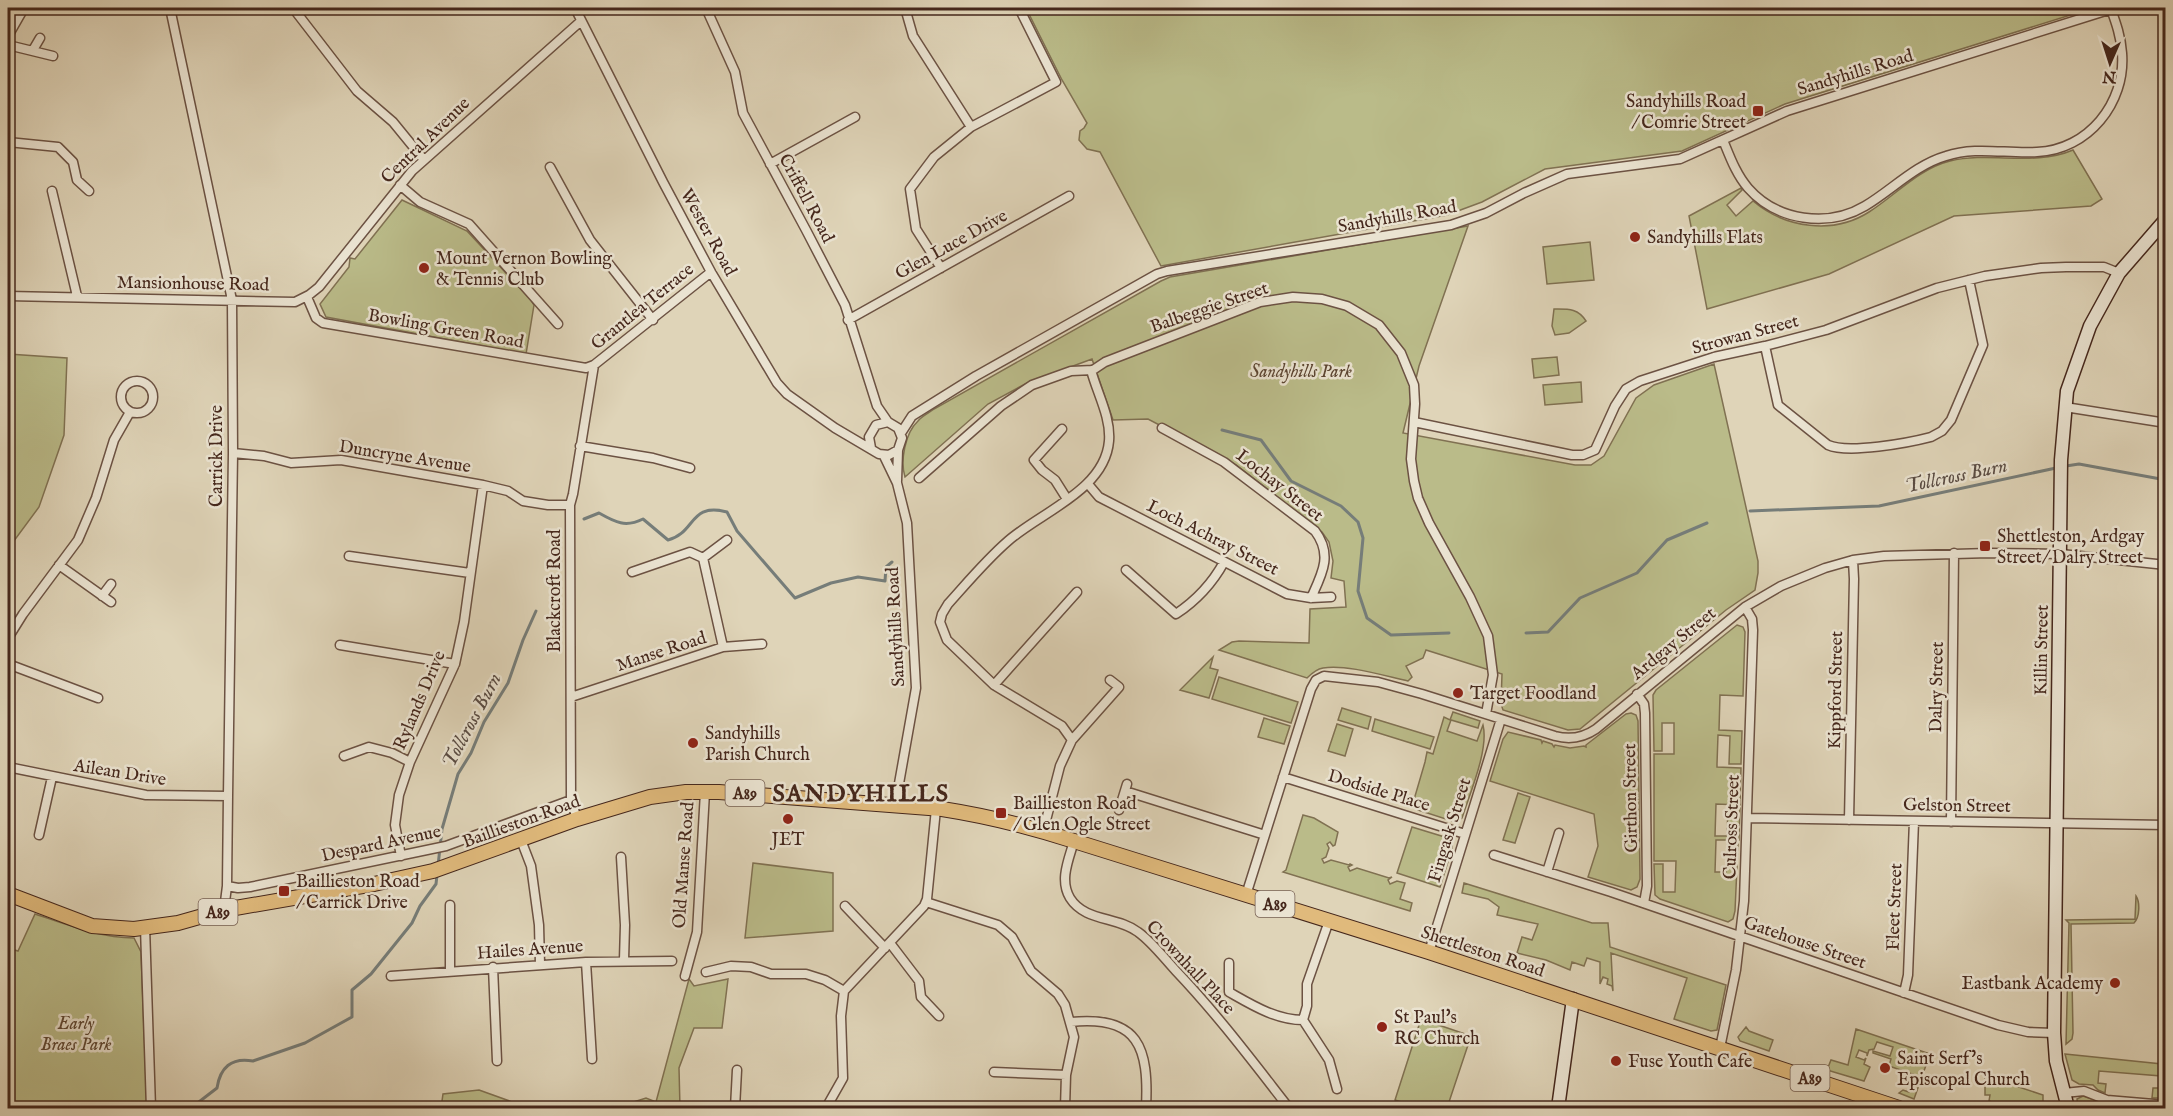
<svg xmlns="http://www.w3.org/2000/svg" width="2173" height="1116" viewBox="0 0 2173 1116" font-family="'IM FELL English',serif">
<rect width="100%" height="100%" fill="#dfd4b8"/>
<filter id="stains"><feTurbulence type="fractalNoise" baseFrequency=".00333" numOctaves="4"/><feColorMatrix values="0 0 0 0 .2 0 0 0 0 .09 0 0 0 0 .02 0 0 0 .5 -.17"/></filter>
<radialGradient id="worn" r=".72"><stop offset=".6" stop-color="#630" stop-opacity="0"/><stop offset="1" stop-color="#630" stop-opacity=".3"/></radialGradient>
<!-- green -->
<path fill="#babb89" stroke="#807152" stroke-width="1.5" d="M1026 8H2093L1785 104 1682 151 1545 169 1482 202 1447 215 1161 266 1100 152 1087 149 1079 140 1080 131 1084 128 1087 123 1062 80Z
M2073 150 2102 199 2091 206 1954 216 1829 274 1707 309 1689 216 1741 188 1742 190 1727 205 1736 216 1753 201C1785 228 1833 235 1869 212 1896 195 1918 169 1950 161 1991 151 2033 167 2073 150Z
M402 200 467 231 531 300 534 305 526 354 326 317 320 304 349 267 350 258 355 259Z
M1468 226 1419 366 1403 433 1575 465H1591L1604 456 1636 398 1654 385 1714 364 1758 561V573L1755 590 1726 610 1580 729 1568 730 1503 710 1501 704 1502 674 1426 650 1423 658 1406 666 1412 677 1408 681C1385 676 1346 664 1323 668 1317 669 1312 673 1307 678L1219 650 1232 642 1239 641 1309 643 1310 609 1346 607 1344 581 1331 578 1333 561 1329 542 1322 532 1236 465 1148 419 1113 420 1092 359 1027 383 988 404 905 477C900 461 905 433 918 421 922 416 929 413 934 409L1161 281 1170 277Z
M1590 242 1594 280 1547 284 1543 247Z
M1554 309C1568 309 1578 308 1586 321L1569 333 1555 335 1552 326Z
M8 354 67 358 64 435 39 507 8 549Z
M1557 357 1559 375 1534 378 1532 359Z
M1581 382 1582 402 1545 405 1543 385Z
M1737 625 1743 627 1745 632 1743 696 1720 695 1719 730 1742 731 1741 764H1729L1730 736 1718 735 1717 764V767L1741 768 1740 805 1716 804 1715 836H1727L1728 808H1740L1739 840H1716L1715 872H1726L1728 844H1738L1735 911 1733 919 1728 922 1660 899 1655 895 1654 864H1663V892H1675L1676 861H1654V754H1674V723H1662V751H1654L1653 695 1656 690Z
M1213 657 1210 668 1218 670 1209 698 1180 690Z
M1219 677 1298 702 1291 723 1212 699Z
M1342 708 1371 717 1368 729 1338 720Z
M1453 712 1480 721 1478 728 1451 720 1447 731 1477 741 1483 725C1489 749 1470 793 1462 818L1455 822 1418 810 1419 805 1413 803 1425 762 1427 752 1433 754 1444 717 1450 720Z
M1631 713 1636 715 1638 721 1640 879 1637 887 1631 890 1588 877 1598 846 1594 814 1490 781 1503 739 1508 732 1541 740 1542 743 1543 741 1552 744 1554 747 1555 745 1570 748 1584 746 1586 747V745L1626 714Z
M1264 718 1290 726 1284 744 1258 737Z
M1375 719 1434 737 1430 749 1372 731Z
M1337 724 1353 729 1345 756 1328 751Z
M1518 793 1530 797 1515 843 1503 840Z
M1303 815 1314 818 1338 832 1335 845 1333 846 1330 842 1327 844 1329 848 1326 857 1322 859 1324 863 1331 860 1349 865 1350 864 1352 865 1348 867 1350 871 1357 868 1389 878 1392 877 1388 880 1390 884 1397 881 1405 883 1400 899 1412 903 1410 911 1283 872 1286 870Z
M1412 827 1448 838 1452 841V849L1440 887 1397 873Z
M753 863 833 873V931L745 938Z
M1464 883 1592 923H1608L1610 947 1726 985 1717 1030 1711 1031 1674 1019 1687 978 1611 953 1613 991 1612 986 1607 984 1608 979 1603 977 1600 984V962L1587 958 1584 966 1572 962 1570 970 1546 960 1517 953 1522 937 1532 940 1538 924 1497 915 1499 907 1488 899 1462 893Z
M2136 896C2140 902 2140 917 2134 923L2071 924 2073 1033 2072 1039 2066 1044 2069 923 2066 920 2135 919Z
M35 914C68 925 100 938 134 938L141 952 147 1108H8V948L18 951Z
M689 979 694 986 728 979 722 1028H694L679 1068 680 1108H606L607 1106 624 1105 646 1098 656 1102Z
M1421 1019 1471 1036 1447 1108H1420L1395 1100Z
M1746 1027 1749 1031 1773 1040 1769 1051 1740 1041 1738 1037Z
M1856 1029 1930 1054 1914 1099 1899 1093 1903 1090 1909 1092 1915 1075 1889 1066 1891 1059 1873 1053V1051L1890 1056 1893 1047 1877 1042 1874 1049 1869 1050 1867 1056V1053L1859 1050 1856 1057 1864 1060 1866 1058 1864 1064 1870 1067 1864 1081 1827 1070 1831 1060 1848 1065Z
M2065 1054 2162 1064 2161 1095 2158 1098H2152L2153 1088H2160L2161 1076 2099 1071 2098 1083 2106 1084 2105 1093 2098 1090 2093 1085 2079 1084 2072 1080Z
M1985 1076 2043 1095V1108L1996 1107 1991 1108 1992 1102 1989 1101 1990 1095H1985Z
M479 1090 529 1108H441L443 1094Z
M2083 1096 2106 1104 2157 1108H2078L2077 1099Z"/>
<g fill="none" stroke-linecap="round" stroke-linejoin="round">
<!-- stream -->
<path stroke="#767d79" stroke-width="3" d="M1222 430 1261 440 1291 481 1341 506 1358 522 1363 538 1358 591 1367 618 1391 635 1449 633
M2066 466 2079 464 2166 480
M1750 511 1879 506 2056 468
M584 519 599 513C615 522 625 528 643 519L668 540C696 533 689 502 727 512L737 531 795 598 831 583 858 577 885 581 886 567 892 562
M1526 633 1548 632 1580 598 1637 573 1667 540 1707 523
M438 866 442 829 458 774 471 753 484 722 508 683 523 640 536 611
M191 1108 217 1088C220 1068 231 1057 253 1061L305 1043 352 1017V990L371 974 412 923 420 906 436 884 437 875"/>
<defs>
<path id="street" d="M170 8 232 300 233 453 228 796 227 886 224 910
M293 8 357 91 393 122 424 160
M575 8 663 182 711 272 777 383 787 394 835 428 879 454 889 455 898 450
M706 8 735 72 743 113 806 230 845 305 877 406 888 422
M905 8 913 36 971 127
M8 36 24 8
M8 45 53 56
M33 50 40 38
M1723 140C1730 157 1736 174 1748 188 1777 221 1828 228 1865 206 1892 190 1915 165 1946 156 1976 146 2006 154 2037 152 2088 150 2126 103 2122 53 2121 37 2116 23 2111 9
M8 142 58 147 73 162 77 180 89 191
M770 164 855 117
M550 167 590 240 653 320
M400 185 420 202 469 224 558 324
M52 191 77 296
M941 268 916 229 910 189 934 157 971 127 1056 82 1019 8
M8 296 295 302 309 295 319 287 412 171 581 21
M307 297 316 318 323 323 586 368 594 365 711 272
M848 320 1069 196
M1765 346 1778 405 1828 445C1848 454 1908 443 1931 437L1942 431 1951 420 1983 345 1969 280
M121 397a16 16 0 1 1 32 0a16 16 0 1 1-32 0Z
M2065 407 2166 423
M1414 422 1572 455H1583L1595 450 1615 406 1626 389 1640 381 1714 357 1765 346 1826 330 1937 288 1985 276 2041 268 2066 267H2104L2119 273
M1162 428 1224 462 1315 531C1333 555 1322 574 1311 598
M1062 429 1034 460 1042 470 1055 480 1067 499
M901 433 912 416 976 376 1157 274 1167 271 1451 225 1486 213 1524 193 1567 174 1680 159 1787 111 2115 8
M580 446 653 458 690 468
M871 448 869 437 876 425 888 422 898 428 902 438 898 450 897 481
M233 453 264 456 291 463 341 460 483 485 508 491 523 501 548 505H570
M884 456 897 483 907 523 916 688 895 806
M919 478 1001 406 1032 385 1071 371 1093 370 1105 362 1260 302 1293 297 1322 299 1347 306 1379 325 1401 353 1414 385 1415 404 1411 459 1414 481 1418 498 1429 523 1470 597 1488 636 1493 675 1486 714
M1088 484 1099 497 1287 594 1311 598 1331 597
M349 556 470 573
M703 558 727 540
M59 565 111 602
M1126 570 1176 614C1197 600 1212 584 1224 562
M632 572 690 552 703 558 723 647
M102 596 111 584
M8 638 23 614 78 540 96 498 114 440 130 412
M340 645 455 664
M8 664 98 698
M994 685 1077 592
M1637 694 1644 704 1645 713 1647 886 1644 903
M571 697 723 647 762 644
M1072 740 1062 726 994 685 947 640 940 622 942 614 948 604C967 583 986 560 1008 541 1041 512 1105 490 1109 441 1111 417 1097 393 1091 370
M344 756 369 747 392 753 410 762
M8 767 146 795 228 796
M1283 777 1465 834
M1125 791 1265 835
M1119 810 1127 784
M1748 818 2166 825
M577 819 571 800 570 505 573 494 594 365
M1849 820 1854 579 1853 560
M1951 822 1954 553
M1043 832 1060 766 1072 740 1119 687 1110 680
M39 835 52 777
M521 840 531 866 539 925 540 964
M1074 841C1069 859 1059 880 1070 898 1085 922 1117 916 1138 932 1152 942 1164 958 1176 971 1217 1014 1253 1062 1289 1108
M1494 855 1611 892 1998 1025 2028 1032 2054 1033
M401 856 395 825 399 795 410 762 455 664 464 622 483 485
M621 857 625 925 624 960
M1547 872 1559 833
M227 886 238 888 250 887 446 846 571 800
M1246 895 1311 689 1316 680 1324 676 1378 682 1422 694 1555 736C1570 740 1583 738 1596 729L1745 607 1781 586 1825 568 1853 560 1884 556 1989 553 2061 554 2166 565
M926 902 998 925 1012 937 1031 971 1058 994 1065 1005 1074 1037 1066 1075 1065 1108
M845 906 885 948
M1329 921 1307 984V1006L1303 1020 1329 1060 1337 1089
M145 927 151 1108
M890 943 919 981 921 997 939 1016
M1429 952 1501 719
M586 962 592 1059
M1229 963V992C1252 1005 1276 1020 1303 1020
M493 967 497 1061
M450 971V905
M706 972 731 966 751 967 771 974H806L825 980 844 991
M391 976 586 962 672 961
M685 976 697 932 705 792
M1904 993 1908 975 1914 821
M1071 1022C1139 1015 1149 1048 1146 1108
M1720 1048 1736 970 1744 901 1753 630 1752 619 1745 607
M994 1072 1066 1075
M2064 1093 2084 1091 2107 1100 2166 1105
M735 1108 737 1070
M785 1108H796
M826 1108 843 1078 841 1016 844 991 924 906 927 899 936 809"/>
<path id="secondary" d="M1558 1108 1573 999
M2068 1108 2056 1061 2054 1033 2061 460 2067 391 2090 326 2119 273 2166 219"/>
<path id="primary" d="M8 894 92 926 134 929 178 923 224 910 374 884 433 871 577 819 650 797 686 792H719L942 809C987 816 1031 827 1074 841L1429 952 1899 1108"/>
</defs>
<!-- street casing -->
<use href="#street" stroke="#6c5243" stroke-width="11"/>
<!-- secondary casing -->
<use href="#secondary" stroke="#45271c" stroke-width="15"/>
<!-- primary casing -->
<use href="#primary" stroke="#45271c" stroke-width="16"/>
<!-- street -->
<use href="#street" stroke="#eae3d1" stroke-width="8"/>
<!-- secondary -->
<use href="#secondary" stroke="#eae3d1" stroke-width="12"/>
<!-- primary -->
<use href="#primary" stroke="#e0ba7c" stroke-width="14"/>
</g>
<!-- markers -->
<g fill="#8f2418" stroke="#eae3d1" stroke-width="2">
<rect x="1752" y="105" width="12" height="12" rx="3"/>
<circle cx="1635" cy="237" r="6"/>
<circle cx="424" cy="268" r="6"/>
<rect x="1979" y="540" width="12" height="12" rx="3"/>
<circle cx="1458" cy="693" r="6"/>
<circle cx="693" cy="743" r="6"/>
<rect x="995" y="807" width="12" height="12" rx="3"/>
<circle cx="788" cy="819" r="6"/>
<rect x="278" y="885" width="12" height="12" rx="3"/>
<circle cx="2115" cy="983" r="6"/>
<circle cx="1382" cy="1027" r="6"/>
<circle cx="1616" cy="1061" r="6"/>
<circle cx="1885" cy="1068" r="6"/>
</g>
<g text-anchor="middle" stroke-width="5" stroke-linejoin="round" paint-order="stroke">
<!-- shield labels -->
<g fill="#eae3d1" stroke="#765f52" stroke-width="1.5">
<rect x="725.5" y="780" width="39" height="26" rx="4.5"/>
<rect x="1255.5" y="891" width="39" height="26" rx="4.5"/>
<rect x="198.5" y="899" width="39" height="26" rx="4.5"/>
<rect x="1790.5" y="1065" width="39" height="26" rx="4.5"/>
</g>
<g font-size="16" font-weight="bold" fill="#45271c">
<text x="745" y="799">A89</text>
<text x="1275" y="910">A89</text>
<text x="218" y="918">A89</text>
<text x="1810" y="1084">A89</text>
</g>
<!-- street labels -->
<g font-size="18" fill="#45271c" stroke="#eae3d1">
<text transform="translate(1855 72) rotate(-17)" y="6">Sandyhills Road</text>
<text transform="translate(425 140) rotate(-44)" y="6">Central Avenue</text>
<text transform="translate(807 198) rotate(62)" y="6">Criffell Road</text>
<text transform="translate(1397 216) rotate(-10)" y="6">Sandyhills Road</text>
<text transform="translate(709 232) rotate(61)" y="6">Wester Road</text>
<text transform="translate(951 244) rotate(-29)" y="6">Glen Luce Drive</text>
<text transform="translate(193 283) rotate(1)" y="6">Mansionhouse Road</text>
<text transform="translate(642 306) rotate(-39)" y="6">Grantlea Terrace</text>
<text transform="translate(1209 307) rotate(-19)" y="6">Balbeggie Street</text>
<text transform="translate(446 328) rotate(10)" y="6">Bowling Green Road</text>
<text transform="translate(1745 334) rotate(-15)" y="6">Strowan Street</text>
<text transform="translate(216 456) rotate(-90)" y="6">Carrick Drive</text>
<text transform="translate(405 456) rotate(9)" y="6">Duncryne Avenue</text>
<text transform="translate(1280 485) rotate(38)" y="6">Lochay Street</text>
<text transform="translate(1213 537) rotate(27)" y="6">Loch Achray Street</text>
<text transform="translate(554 591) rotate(-90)" y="6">Blackcroft Road</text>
<text transform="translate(895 627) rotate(-93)" y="6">Sandyhills Road</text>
<text transform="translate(1673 643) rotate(-39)" y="6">Ardgay Street</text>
<text transform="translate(2041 650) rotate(-89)" y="6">Killin Street</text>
<text transform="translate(661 651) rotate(-18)" y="6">Manse Road</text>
<text transform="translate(1936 687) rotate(-89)" y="6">Dalry Street</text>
<text transform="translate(1835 690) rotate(-89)" y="6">Kippford Street</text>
<text transform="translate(419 700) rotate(-67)" y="6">Rylands Drive</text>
<text transform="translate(120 772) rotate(9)" y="6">Ailean Drive</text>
<text transform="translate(1379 790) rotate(17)" y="6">Dodside Place</text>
<text transform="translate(1630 798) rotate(-91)" y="6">Girthon Street</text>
<text transform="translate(1957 805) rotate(1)" y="6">Gelston Street</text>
<text transform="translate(521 821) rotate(-20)" y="6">Baillieston Road</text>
<text transform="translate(1731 827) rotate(-88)" y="6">Culross Street</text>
<text transform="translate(1449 830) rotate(-73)" y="6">Fingask Street</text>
<text transform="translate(381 843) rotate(-12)" y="6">Despard Avenue</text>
<text transform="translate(683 865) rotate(-86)" y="6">Old Manse Road</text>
<text transform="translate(1894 907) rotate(-88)" y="6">Fleet Street</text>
<text transform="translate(1805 942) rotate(19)" y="6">Gatehouse Street</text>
<text transform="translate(530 949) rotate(-4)" y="6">Hailes Avenue</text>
<text transform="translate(1483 951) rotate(18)" y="6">Shettleston Road</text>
<text transform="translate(1191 967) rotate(47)" y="6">Crownhall Place</text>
</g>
<!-- poi labels -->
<g font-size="18" fill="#45271c" stroke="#eae3d1" text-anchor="start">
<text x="1746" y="107" text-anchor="end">Sandyhills Road<tspan x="1746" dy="21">/ Comrie Street</tspan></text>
<text x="1647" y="243">Sandyhills Flats</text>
<text x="436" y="264">Mount Vernon Bowling<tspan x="436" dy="21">&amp; Tennis Club</tspan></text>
<text x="1997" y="542">Shettleston, Ardgay<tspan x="1997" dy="21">Street/ Dalry Street</tspan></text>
<text x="1470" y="699">Target Foodland</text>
<text x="705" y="739">Sandyhills<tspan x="705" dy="21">Parish Church</tspan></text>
<text x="1013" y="809">Baillieston Road<tspan x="1013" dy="21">/ Glen Ogle Street</tspan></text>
<text x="788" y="845" text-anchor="middle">JET</text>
<text x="296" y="887">Baillieston Road<tspan x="296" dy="21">/ Carrick Drive</tspan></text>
<text x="2103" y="989" text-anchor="end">Eastbank Academy</text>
<text x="1394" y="1023">St Paul's<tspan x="1394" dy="21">RC Church</tspan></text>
<text x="1897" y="1064">Saint Serf's<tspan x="1897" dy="21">Episcopal Church</tspan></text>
<text x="1628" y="1067">Fuse Youth Cafe</text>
</g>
<!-- park labels -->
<g font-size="18" font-style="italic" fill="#5c4532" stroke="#eae3d1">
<text x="1301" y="377">Sandyhills Park</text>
<text x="76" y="1029">Early<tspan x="76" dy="21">Braes Park</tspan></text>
</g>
<!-- water labels -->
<g font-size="20" font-style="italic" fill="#594b43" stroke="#eae3d1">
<text transform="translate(1956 475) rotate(-12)" y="7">Tollcross Burn</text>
<text transform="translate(471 720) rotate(-62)" y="7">Tollcross Burn</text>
</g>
<!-- district labels -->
<g font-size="24" font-weight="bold" letter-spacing="1.5" fill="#45271c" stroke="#eae3d1">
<text x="861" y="801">SANDYHILLS</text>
</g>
</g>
<!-- margin -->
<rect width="2173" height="1116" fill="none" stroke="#dfd4b8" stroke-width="30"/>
<rect x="9" y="9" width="2155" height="1098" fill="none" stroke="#45271c" stroke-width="3"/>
<rect x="15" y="15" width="2143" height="1086" fill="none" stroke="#45271c" stroke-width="1.5"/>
<!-- north arrow -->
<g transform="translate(2110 63) rotate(183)" stroke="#eae3d1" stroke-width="4.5" paint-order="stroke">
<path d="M0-4.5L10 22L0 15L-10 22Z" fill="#45271c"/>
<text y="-9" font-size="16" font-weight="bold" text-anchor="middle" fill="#45271c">N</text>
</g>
<rect width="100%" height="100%" filter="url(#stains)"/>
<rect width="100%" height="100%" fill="url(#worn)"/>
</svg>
